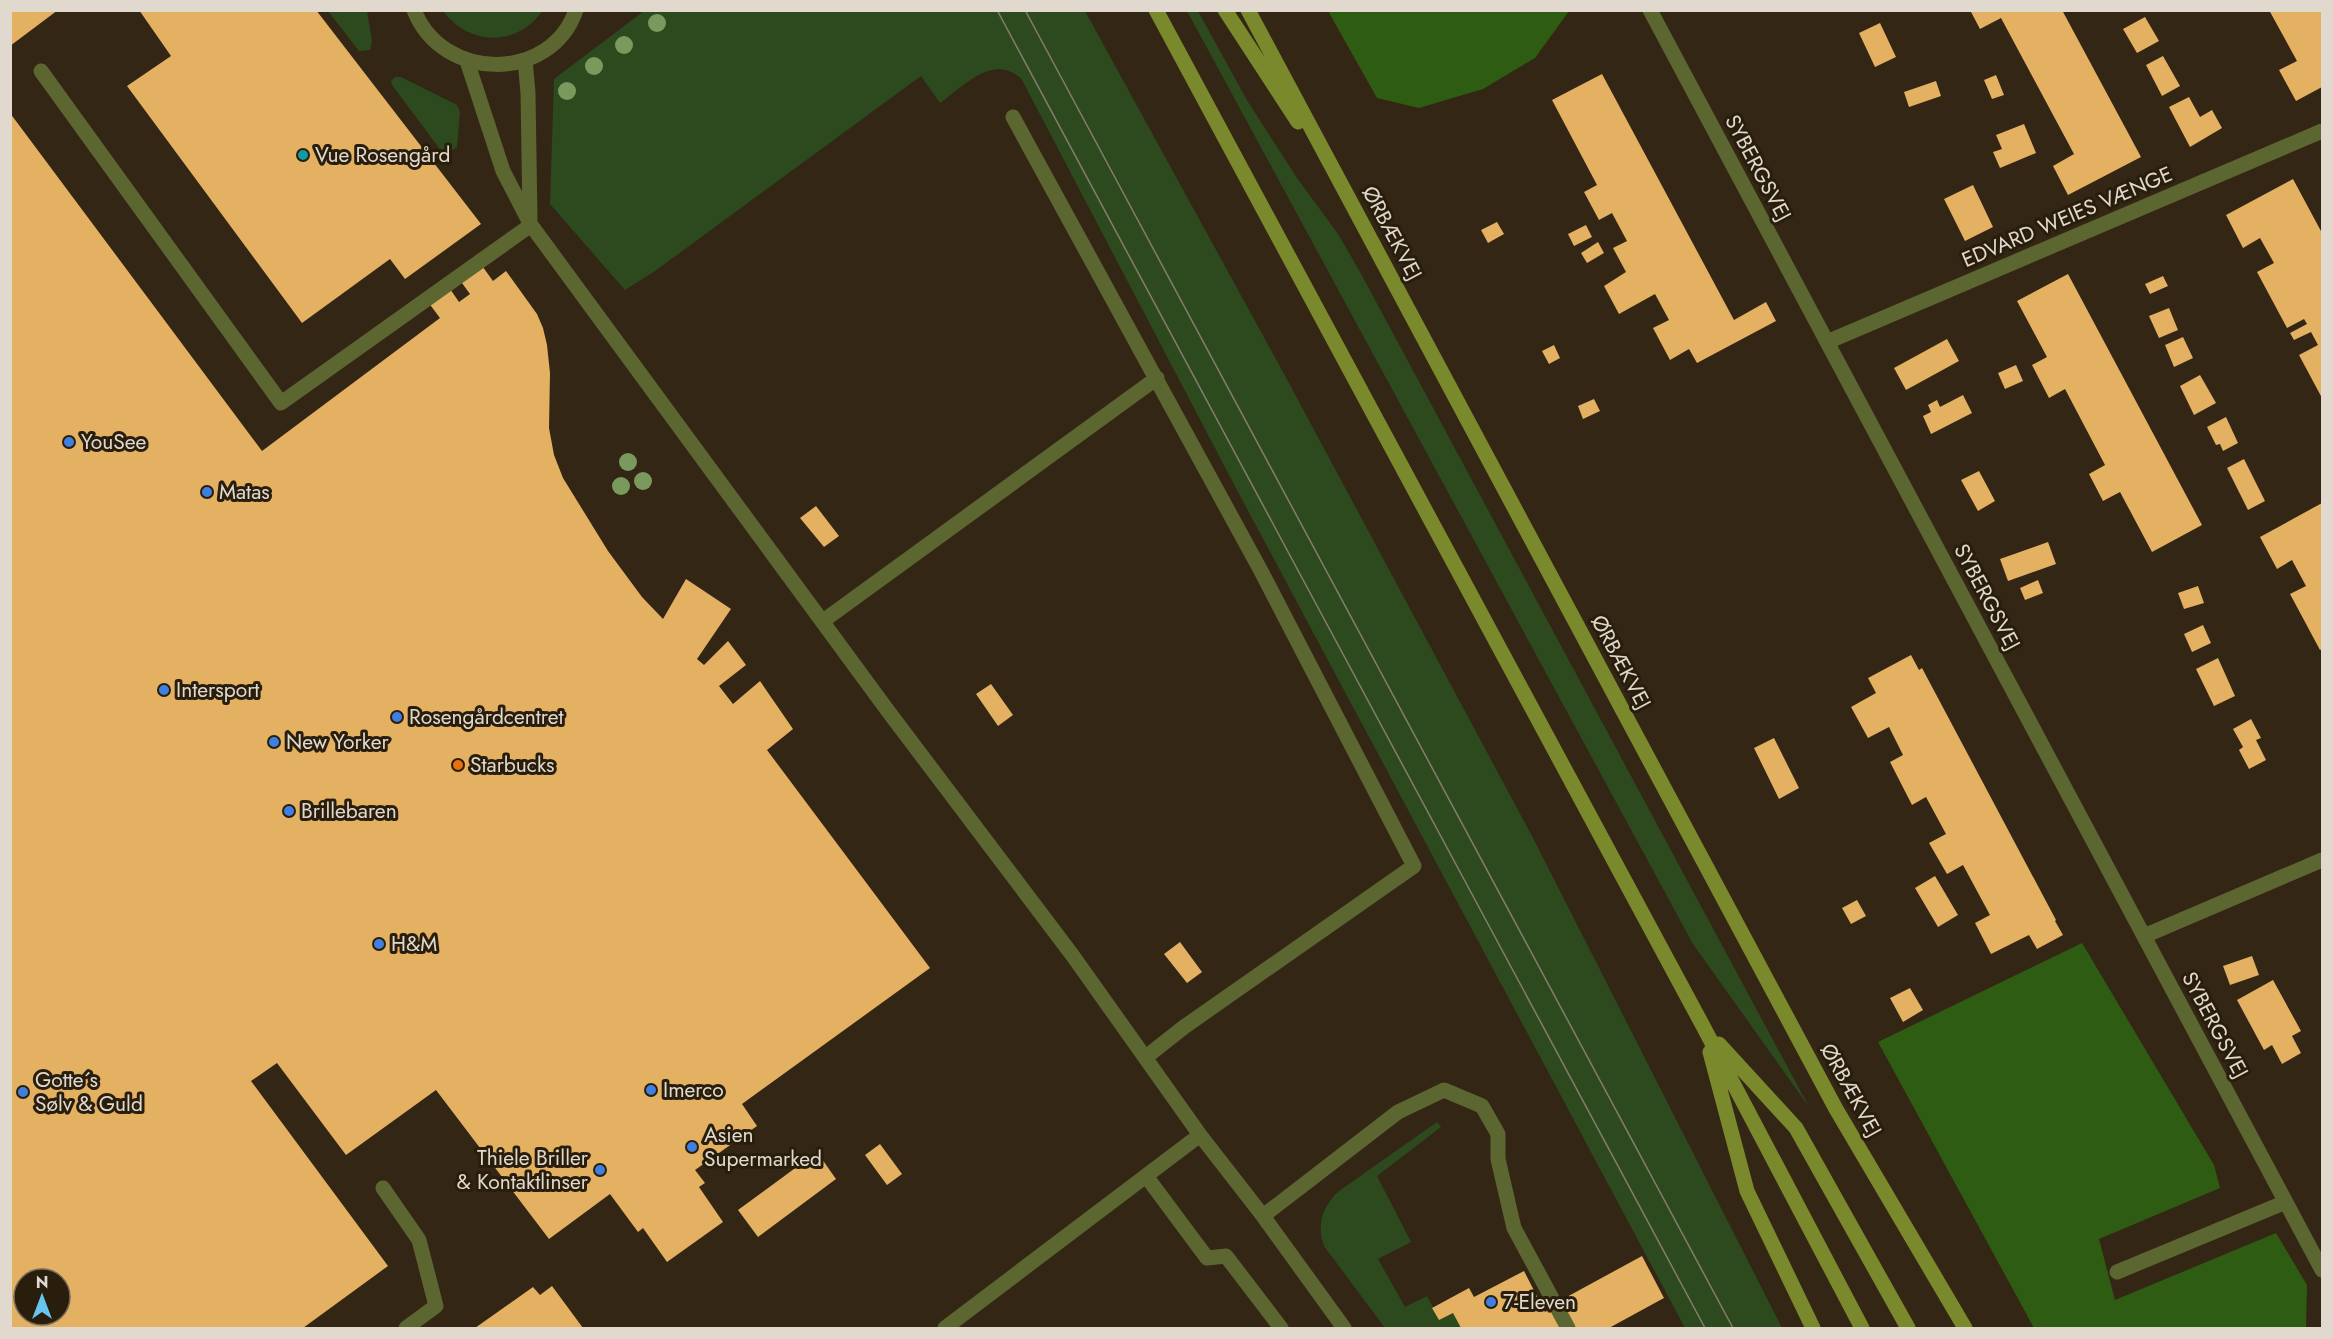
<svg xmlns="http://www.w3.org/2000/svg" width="2333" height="1339" viewBox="0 0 2333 1339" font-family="Jost,sans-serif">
<rect width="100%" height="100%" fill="#332615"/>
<!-- green -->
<path fill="#2d4a1e" d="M328 11H367L372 41 370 50 359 51Z
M443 11H542C518 47 468 46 443 11Z
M644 11H1085L1283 372 1533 838 1782 1328H1685L1237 490 1021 78C992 54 965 85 940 103L921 76 655 271 625 290 550 204 554 79Z
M1187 11H1198L1248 102 1297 178 1338 234 1360 272 1809 1107 1693 944Z
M395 77H401L457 105 460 112 457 147 446 154 439 148 392 85 391 81Z
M1437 1122 1441 1127 1377 1176 1411 1242 1378 1259 1405 1307 1427 1296 1439 1319 1453 1313 1461 1328H1385L1324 1246C1316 1224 1323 1206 1339 1191Z"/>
<!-- forest -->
<path fill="#2f5c13" d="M1328 11H1569L1535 58 1483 89 1419 108 1377 98Z
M2082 943 2214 1165 2220 1188 2099 1239 2115 1300 2276 1233 2307 1285 2306 1328H2034L1878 1042Z"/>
<!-- building -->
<path fill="#e4b062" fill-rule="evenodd" d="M10 10H58L10 46Z
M139 10H316L481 224 405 279 390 259 302 323 127 86 171 56Z
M1970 10H2062L2141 157 2068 195 2053 166 2074 154 2001 18 1980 29Z
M2269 10H2322V87L2296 101 2279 70 2297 61Z
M2145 17 2159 41 2137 53 2123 29Z
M1880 23 1896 57 1875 67 1859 33Z
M2163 56 2180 86 2162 96 2146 65Z
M1602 74 1734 320 1766 302 1776 321 1697 363 1689 349 1670 360 1653 328 1669 320 1655 294 1619 314 1604 286 1626 272 1613 248 1627 241 1612 213 1599 220 1584 192 1597 185 1552 100Z
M1996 75 2004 95 1992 99 1984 80Z
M1936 81 1941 96 1909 107 1904 92Z
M2189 97 2200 117 2212 110 2222 128 2190 147 2169 107Z
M10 113 262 451 440 318 428 302 448 286 459 302 470 294 459 279 480 263 493 281 506 271 537 314 543 328 547 345 550 373 549 428 554 455 563 478 608 551 642 597 663 619 686 579 731 609 697 659 704 665 728 641 746 665 719 686 733 704 760 681 793 729 767 750 930 968 742 1104 757 1126 695 1170 705 1183 699 1187 723 1222 667 1262 643 1228 638 1232 610 1194 549 1239 436 1090 346 1155 277 1063 251 1081 388 1266 303 1328H10ZM24 1279H60V1315H24Z
M2024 124 2036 153 2000 168 1993 152 2002 149 1996 135Z
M2293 179 2322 233V398L2299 355 2318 345 2311 332 2294 340 2290 333 2307 324 2304 319 2287 328 2257 272 2274 263 2260 238 2243 248 2226 215Z
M1973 185 1993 227 1965 241 1944 199Z
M1497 222 1504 234 1488 243 1481 230Z
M1586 225 1592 237 1574 246 1568 234Z
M1598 242 1604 253 1587 263 1581 253Z
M2068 274 2202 525 2152 552 2120 492 2103 501 2089 474 2105 465 2065 389 2049 398 2032 365 2047 357 2017 301Z
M2163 276 2168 286 2150 294 2145 284Z
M2169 308 2178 330 2159 338 2149 316Z
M2183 337 2193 358 2174 367 2165 345Z
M1947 339 1959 361 1906 390 1894 368Z
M1554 345 1560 358 1549 364 1542 351Z
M2016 365 2023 381 2005 389 1998 373Z
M2200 375 2216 403 2194 415 2180 386Z
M1963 395 1972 413 1931 434 1923 416 1931 412 1928 405 1937 400 1940 407Z
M1594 399 1600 411 1583 419 1578 406Z
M2226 417 2238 443 2223 451 2220 444 2216 445 2207 427Z
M2244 459 2265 501 2248 510 2227 468Z
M1979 471 1995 501 1978 511 1961 480Z
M2322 503V649L2320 650 2290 594 2306 586 2292 560 2277 569 2260 537Z
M816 506 839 536 824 547 800 518Z
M2048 542 2056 564 2008 581 2000 559Z
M2038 580 2043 593 2025 600 2020 588Z
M2198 586 2204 603 2184 609 2178 593Z
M2203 625 2211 643 2192 652 2184 634Z
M1911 655 1919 670 1922 668 2056 920 2055 921 2063 935 2037 949 2029 935 1991 954 1975 923 1990 915 1963 865 1947 874 1929 843 1946 834 1926 797 1912 805 1890 762 1903 755 1889 727 1868 738 1851 707 1876 693 1868 678Z
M2218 658 2235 696 2214 706 2196 669Z
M991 684 1013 715 998 726 976 694Z
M2251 719 2261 738 2256 740 2266 760 2249 769 2239 750 2243 747 2233 729Z
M1774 738 1799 788 1779 799 1754 748Z
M1935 876 1958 915 1938 927 1915 888Z
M1857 900 1866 916 1851 924 1842 908Z
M1180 942 1202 972 1187 983 1164 954Z
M2252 956 2259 975 2230 985 2223 966Z
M2273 980 2301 1031 2292 1036 2301 1053 2282 1064 2272 1045 2264 1050 2237 1000Z
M1910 988 1923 1010 1903 1022 1890 998Z
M880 1144 902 1174 887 1185 865 1155Z
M817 1152 836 1179 758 1237 738 1210Z
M1642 1256 1664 1298 1609 1328H1461L1453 1313 1439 1320 1432 1308 1469 1288 1474 1297 1524 1271 1545 1312 1564 1302 1563 1299Z
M552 1286 583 1328H475L533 1287 540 1295Z"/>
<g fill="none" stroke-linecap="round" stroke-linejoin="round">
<!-- service -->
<path stroke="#5c6630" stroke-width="15" d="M414 10C442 82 551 83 576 10
M525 60 528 93 530 219
M467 61 503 171 531 225 888 711 1073 956 1200 1135 1263 1216 1344 1328
M41 71 281 403 531 225
M1013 117 1261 571 1414 866 1184 1027 1146 1057
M823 621 1157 378
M1146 1176 1207 1258 1226 1256 1281 1328
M383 1188 419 1240 436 1306 406 1328
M1263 1216 1398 1112 1444 1090 1482 1106 1498 1134V1159L1514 1228 1568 1328
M945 1328 1200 1135"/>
<!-- minor -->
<path stroke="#5c6630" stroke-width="15" d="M1650 10 2322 1270
M1827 342 2322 131
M2144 936 2322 860
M2117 1272 2286 1202"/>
<!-- secondary -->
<path stroke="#79892c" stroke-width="15" d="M1156 10 1703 1026 1862 1328
M1225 10 1298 122
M1248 10 1836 1109 1965 1328
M1719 1044 1796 1128 1908 1328
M1710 1052 1747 1191 1813 1328"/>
<!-- tram -->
<path stroke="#867c6e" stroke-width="1.5" d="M997 10 1705 1328
M1025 10 1733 1328"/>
</g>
<!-- trees -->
<g fill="#7a995c">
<circle cx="657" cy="23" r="9"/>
<circle cx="624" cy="45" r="9"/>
<circle cx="594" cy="66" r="9"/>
<circle cx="567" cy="91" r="9"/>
<circle cx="628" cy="462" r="9"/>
<circle cx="643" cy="481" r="9"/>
<circle cx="621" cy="486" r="9"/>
</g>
<!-- markers -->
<circle fill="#0f9aa8" stroke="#291d0b" stroke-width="2" cx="303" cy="155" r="6"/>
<g fill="#3f7fe0" stroke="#291d0b" stroke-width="2">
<circle cx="69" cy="442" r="6"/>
<circle cx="207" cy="492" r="6"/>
<circle cx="164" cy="690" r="6"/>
<circle cx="397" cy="717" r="6"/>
<circle cx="274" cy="742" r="6"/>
<circle cx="289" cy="811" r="6"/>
<circle cx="379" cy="944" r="6"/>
<circle cx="651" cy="1090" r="6"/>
<circle cx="23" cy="1092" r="6"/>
<circle cx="692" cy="1147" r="6"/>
<circle cx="600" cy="1170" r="6"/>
<circle cx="1491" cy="1302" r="6"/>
</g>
<circle fill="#e8710a" stroke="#291d0b" stroke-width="2" cx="458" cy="765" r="6"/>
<g text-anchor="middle" stroke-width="6" stroke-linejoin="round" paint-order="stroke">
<!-- poi labels -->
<g font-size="21" fill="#e1d9ce" stroke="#291d0b" text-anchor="start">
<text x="315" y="162">Vue Rosengård</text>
<text x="81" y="449">YouSee</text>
<text x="219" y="499">Matas</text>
<text x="176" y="697">Intersport</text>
<text x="409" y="724">Rosengårdcentret</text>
<text x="286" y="749">New Yorker</text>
<text x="470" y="772">Starbucks</text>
<text x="301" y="818">Brillebaren</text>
<text x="391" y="951">H&amp;M</text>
<text x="35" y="1087">Gotte´s<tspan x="35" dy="24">Sølv &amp; Guld</tspan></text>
<text x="663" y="1097">Imerco</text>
<text x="704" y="1142">Asien<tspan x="704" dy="24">Supermarked</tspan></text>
<text x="588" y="1165" text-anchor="end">Thiele Briller<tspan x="588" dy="24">&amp; Kontaktlinser</tspan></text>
<text x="1503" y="1309">7-Eleven</text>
</g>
<!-- street labels -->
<g font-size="21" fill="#e1d9ce" stroke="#291d0b">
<text transform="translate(1758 168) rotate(62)" y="7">SYBERGSVEJ</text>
<text transform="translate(2067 217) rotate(-23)" y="7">EDVARD WEIES VÆNGE</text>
<text transform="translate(1392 233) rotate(62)" y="7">ØRBÆKVEJ</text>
<text transform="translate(1987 597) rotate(62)" y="7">SYBERGSVEJ</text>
<text transform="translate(1621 662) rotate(62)" y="7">ØRBÆKVEJ</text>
<text transform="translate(2215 1025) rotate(62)" y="7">SYBERGSVEJ</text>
<text transform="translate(1851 1090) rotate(61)" y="7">ØRBÆKVEJ</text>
</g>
</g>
<!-- border -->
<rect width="2333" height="1339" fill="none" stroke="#e1d9ce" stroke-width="24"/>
<!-- north arrow -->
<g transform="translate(42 1297)"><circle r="28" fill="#291d0b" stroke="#736859" stroke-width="1.5"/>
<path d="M0-4.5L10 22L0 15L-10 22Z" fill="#68c4f0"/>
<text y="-9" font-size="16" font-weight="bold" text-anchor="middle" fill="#e1d9ce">N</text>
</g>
</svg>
